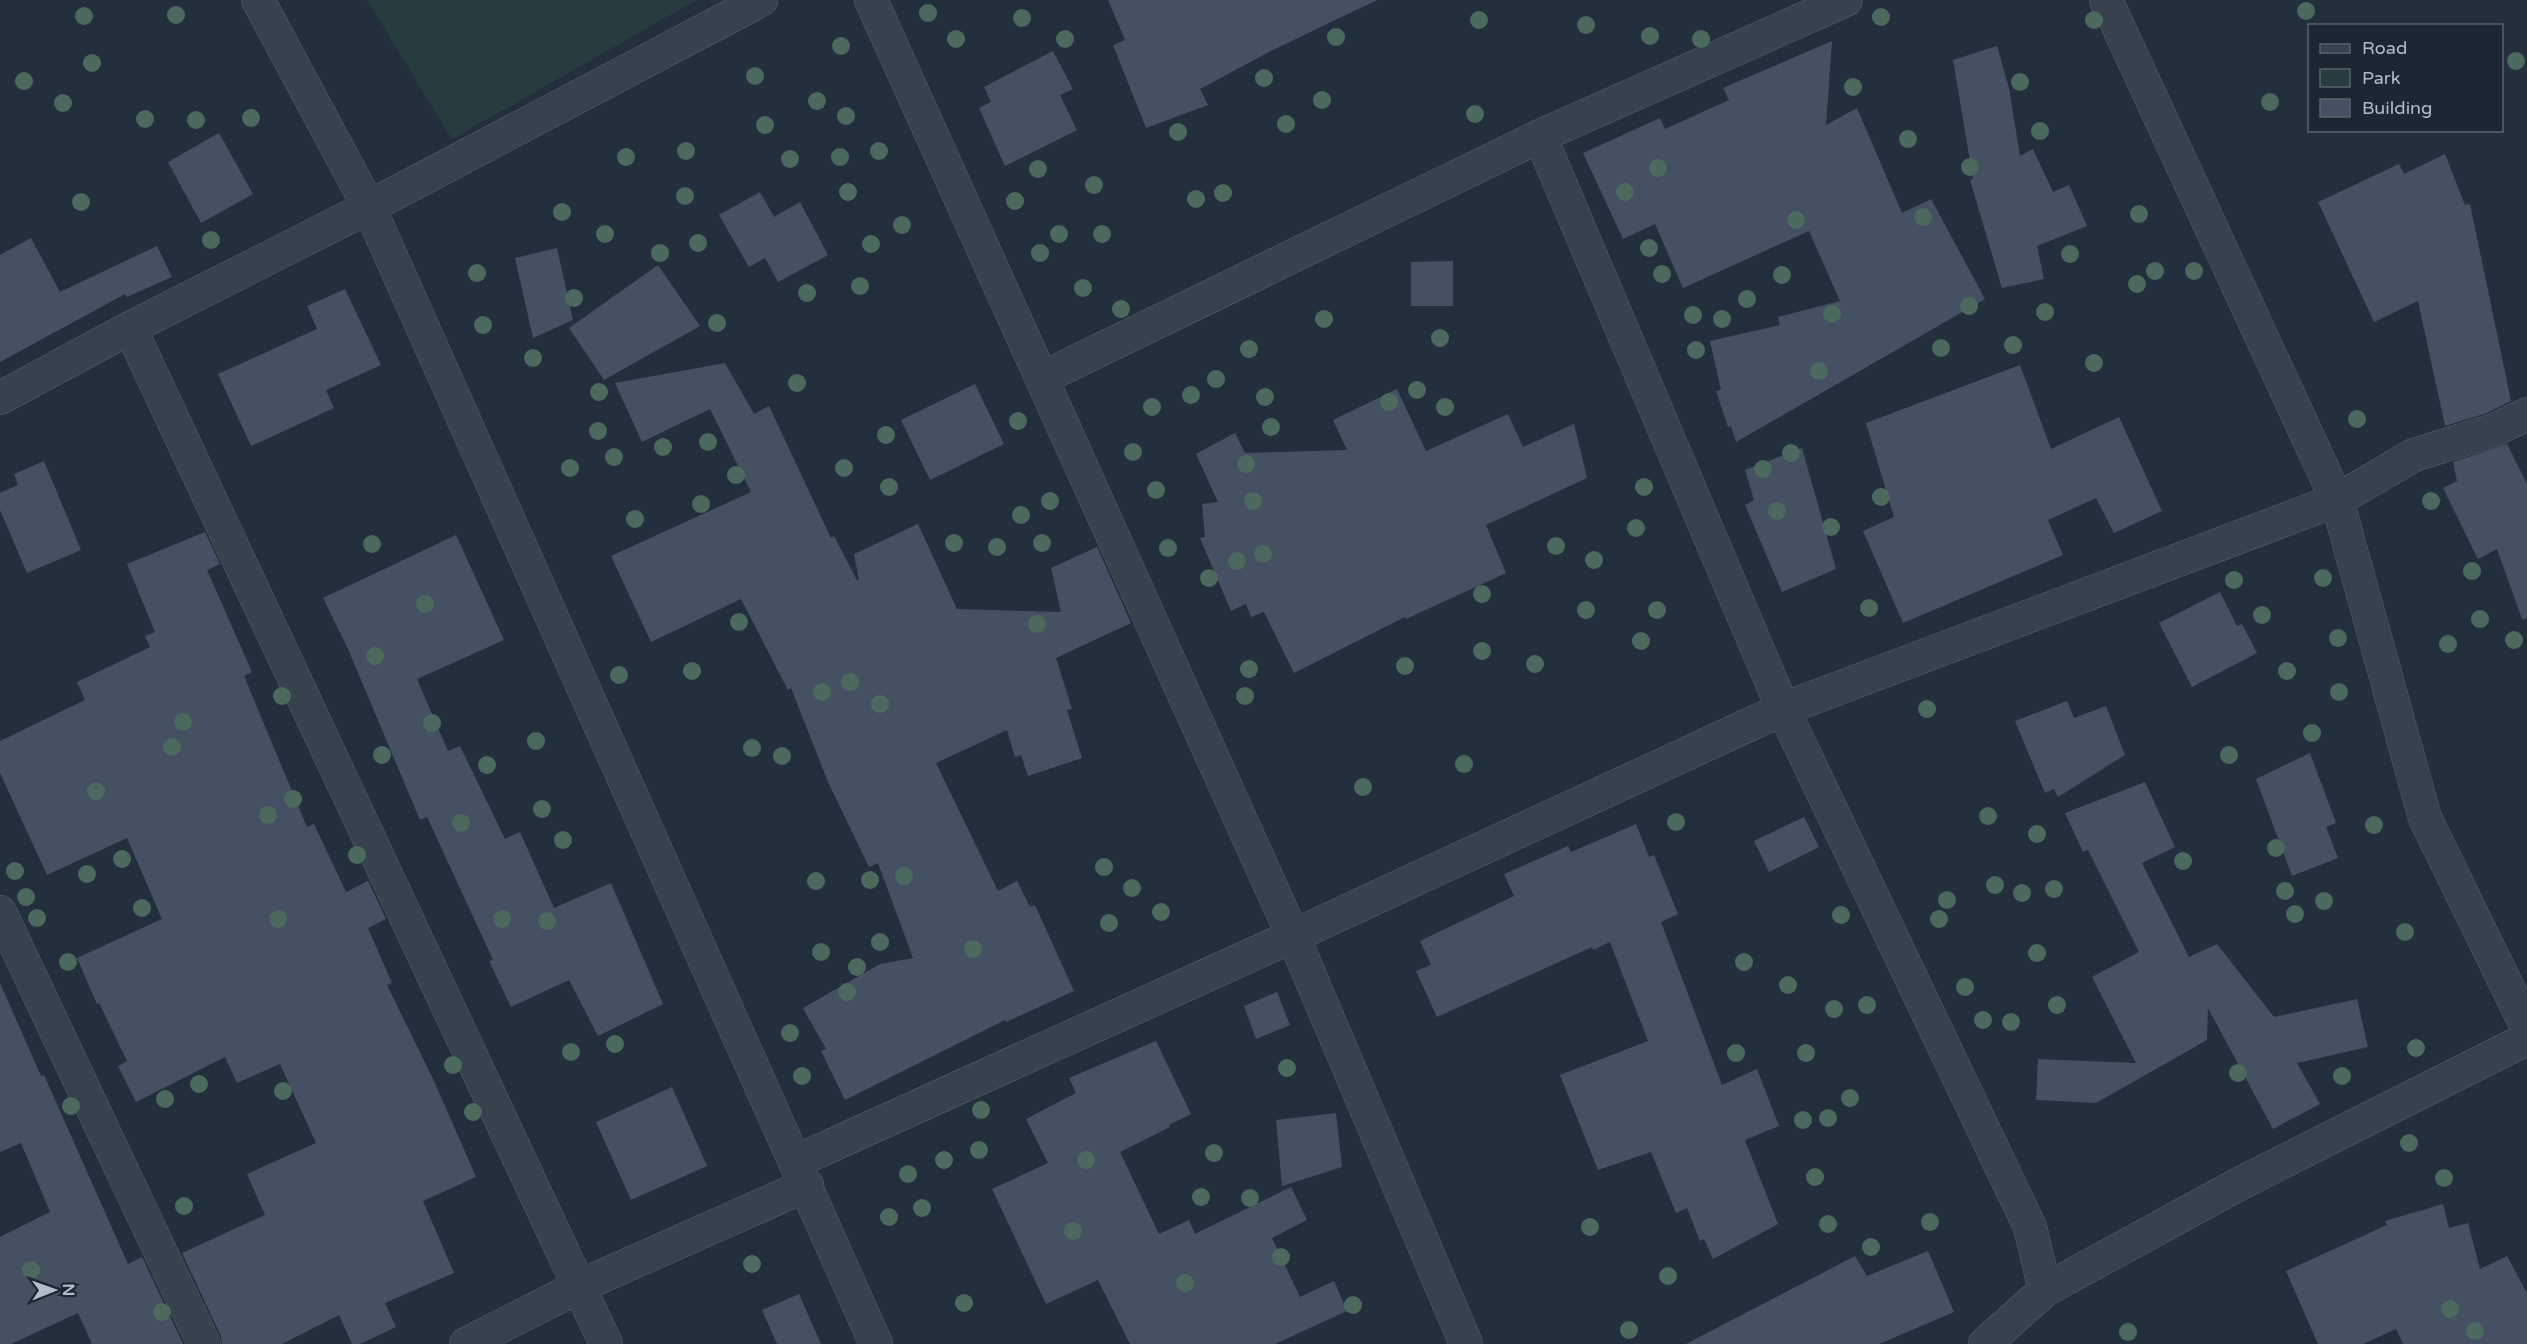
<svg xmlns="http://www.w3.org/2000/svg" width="2527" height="1344" viewBox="0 0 2527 1344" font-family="'Varela Round',sans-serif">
<rect width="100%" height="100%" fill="#242f3e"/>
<!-- green -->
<path fill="#263c3f" d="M367 0H697L452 139Z"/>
<!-- building -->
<path fill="#455162" d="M1108 0H1377L1271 51 1200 89 1208 105 1146 128 1113 45 1125 40Z
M1832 41 1826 125 1857 108 1902 213 1931 199 1985 299 1736 442 1731 426 1728 427 1716 391 1721 390 1710 341 1780 325 1778 317 1840 301 1809 231 1683 288 1655 224 1623 239 1583 153 1660 118 1665 129 1729 100 1723 88Z
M1997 46 2009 88 2020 156 2033 149 2053 192 2069 185 2087 226 2037 246 2044 279 2002 288 1970 180 1973 179 1953 60Z
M1053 51 1073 89 1060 95 1077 130 1005 166 979 108 991 102 984 87Z
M219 133 253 194 201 223 168 162Z
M2445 154 2465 205 2470 204 2511 401 2487 413 2445 426 2418 301 2374 322 2318 202 2399 164 2404 174Z
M760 192 774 217 800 202 828 255 778 282 765 258 749 267 719 215Z
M31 238 60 292 157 246 172 277 127 297 125 294 0 362V255Z
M557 248 573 320 533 338 515 258Z
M1453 261V306H1411V262Z
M658 265 700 326 604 380 569 328Z
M345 289 381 365 326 390 334 408 251 446 218 374 317 329 307 306Z
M725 363 754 414 769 406 831 538 834 536 857 580H859L854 554 918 524 957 609 1061 612 1051 568 1097 547 1131 623 1056 658 1072 709 1067 710 1082 758 1028 776 1021 755 1015 757 1007 730 936 763 998 891 1017 881 1030 907 1035 905 1074 991 1006 1022 1005 1020 845 1100 821 1051 826 1049 803 1008 880 964 913 958 878 863 869 867 828 782 791 688 788 690 741 599 651 642 611 556 751 492 710 409 642 442 615 383Z
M2020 365 2051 449 2119 417 2162 511 2114 533 2096 498 2048 520 2063 555 1903 623 1863 531 1894 517 1866 423Z
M975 384 1004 444 930 480 901 420Z
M1397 389 1426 451 1508 414 1523 447 1574 424 1587 478 1486 525 1506 573 1406 619 1405 617 1294 673 1264 612 1251 617 1246 604 1231 611 1200 538 1205 537 1202 504 1218 502 1196 454 1235 433 1245 453 1347 450 1333 420Z
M2507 444 2527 484V619H2522L2497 549 2478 559 2443 488 2457 481 2453 462Z
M1802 448 1836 569 1782 592 1745 505 1754 500 1745 470Z
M44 461 81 550 27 573 0 510V493L18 485 14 474Z
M205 532 220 564 207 570 252 672 244 676 307 827 314 824 346 892 368 881 386 919 368 928 392 983 387 985 434 1081 476 1177 423 1201 454 1273 385 1303 396 1327 360 1344H352L339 1315 282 1344H222L221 1336 182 1253 265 1215 247 1174 316 1143 280 1064 237 1083 225 1057 136 1102 118 1066 127 1061 99 1003 97 1004 77 958 162 919 127 838 47 875 0 773V741L85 700 77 682 150 647 145 636 155 632 127 564Z
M456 535 504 640 417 679 448 751 460 746 505 839 520 832 554 908 611 883 663 1004 598 1036 569 980 511 1007 489 961 493 960 427 817 420 820 348 649 323 598Z
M2220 592 2237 626 2242 624 2257 653 2192 687 2159 623Z
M2067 701 2074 718 2106 706 2125 755 2058 797 2054 789 2045 793 2015 721Z
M2310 753 2336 823 2326 827 2338 858 2292 876 2256 779Z
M2145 782 2175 847 2142 863 2189 957 2217 944 2274 1017 2357 999 2368 1047 2297 1063 2320 1104 2273 1129 2208 1008 2207 1040 2096 1103 2036 1100 2038 1059 2136 1063 2092 977 2139 952 2088 850 2083 852 2065 813Z
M1804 817 1819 847 1769 872 1754 841Z
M1636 824 1649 857 1654 855 1678 914 1661 922 1722 1085 1757 1069 1779 1126 1745 1140 1778 1224 1713 1259 1704 1239 1700 1241 1687 1208 1676 1213 1651 1152 1598 1170 1560 1075 1648 1041 1610 942 1593 950 1592 947 1437 1017 1416 971 1431 965 1420 941 1514 896 1504 874 1568 846 1571 852Z
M0 983 41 1076 44 1075 128 1264 142 1257 183 1344H92L78 1313 11 1344H0V1237L50 1212 21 1143 0 1152Z
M1277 992 1290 1025 1256 1039 1244 1006Z
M1156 1041 1191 1114 1169 1125 1170 1127 1120 1152 1159 1234 1189 1220 1195 1234 1291 1187 1307 1220 1272 1238 1300 1297 1334 1281 1347 1311 1275 1344H1130L1098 1280 1046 1304 992 1189 1048 1163 1026 1119 1076 1093 1069 1078Z
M672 1087 707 1166 631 1200 596 1122Z
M1336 1113 1342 1167 1282 1186 1276 1120Z
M2443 1204 2449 1228 2468 1223 2480 1269 2507 1256 2527 1293V1344H2403L2396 1329 2363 1344H2318L2286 1271 2387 1225 2385 1221Z
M1928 1251 1954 1312 1879 1344H1686L1855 1256 1867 1276Z
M799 1294 821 1344H777L762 1310Z"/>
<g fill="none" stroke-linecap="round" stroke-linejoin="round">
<defs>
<path id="minor" d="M258 0 369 207 876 1344
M871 0 1293 936 1466 1344
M2106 0 2337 500 2425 818 2527 1027
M1540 136 1783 709 2030 1227 2045 1290
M130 328 606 1344
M1042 378 1540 136 1846 0
M0 398 130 328 369 207 761 0
M0 912 204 1344
M797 1161 1293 936 1783 709 2337 500 2414 455 2494 430 2527 414
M466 1344 580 1286 807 1185
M1985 1344 2045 1290 2239 1184 2527 1039"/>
</defs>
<!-- minor casing -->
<use href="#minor" stroke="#565f6c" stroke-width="34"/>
<!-- minor -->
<use href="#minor" stroke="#38414e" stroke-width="33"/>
</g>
<!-- trees -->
<g fill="#4b6a5d">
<circle cx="2306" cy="11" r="9"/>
<circle cx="928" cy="13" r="9"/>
<circle cx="176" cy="15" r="9"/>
<circle cx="84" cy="16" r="9"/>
<circle cx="1881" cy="17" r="9"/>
<circle cx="1022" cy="18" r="9"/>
<circle cx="1479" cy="20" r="9"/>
<circle cx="2094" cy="20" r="9"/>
<circle cx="1586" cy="25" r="9"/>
<circle cx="1650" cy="36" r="9"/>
<circle cx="1336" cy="37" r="9"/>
<circle cx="956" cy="39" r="9"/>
<circle cx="1065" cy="39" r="9"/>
<circle cx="1701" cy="39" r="9"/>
<circle cx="841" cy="46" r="9"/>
<circle cx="2516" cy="61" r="9"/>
<circle cx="92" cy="63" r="9"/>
<circle cx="755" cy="76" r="9"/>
<circle cx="1264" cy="78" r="9"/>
<circle cx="24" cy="81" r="9"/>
<circle cx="2020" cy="82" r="9"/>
<circle cx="1853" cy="87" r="9"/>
<circle cx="1322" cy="100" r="9"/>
<circle cx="817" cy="101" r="9"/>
<circle cx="2270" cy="102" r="9"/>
<circle cx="63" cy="103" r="9"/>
<circle cx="1475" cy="114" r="9"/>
<circle cx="846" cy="116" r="9"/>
<circle cx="251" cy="118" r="9"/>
<circle cx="145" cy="119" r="9"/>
<circle cx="196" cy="120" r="9"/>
<circle cx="1286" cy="124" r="9"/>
<circle cx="765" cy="125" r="9"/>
<circle cx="2040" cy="131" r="9"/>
<circle cx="1178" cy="132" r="9"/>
<circle cx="1908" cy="139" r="9"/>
<circle cx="686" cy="151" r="9"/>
<circle cx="879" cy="151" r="9"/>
<circle cx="626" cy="157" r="9"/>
<circle cx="840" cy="157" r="9"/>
<circle cx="790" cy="159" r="9"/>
<circle cx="1970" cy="167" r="9"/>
<circle cx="1658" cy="168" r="9"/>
<circle cx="1038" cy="169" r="9"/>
<circle cx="1094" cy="185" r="9"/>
<circle cx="848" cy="192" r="9"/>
<circle cx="1625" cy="192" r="9"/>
<circle cx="1223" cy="193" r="9"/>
<circle cx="685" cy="196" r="9"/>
<circle cx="1196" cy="199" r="9"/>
<circle cx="1015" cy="201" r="9"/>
<circle cx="81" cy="202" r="9"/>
<circle cx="562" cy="212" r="9"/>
<circle cx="2139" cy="214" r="9"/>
<circle cx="1923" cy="217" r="9"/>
<circle cx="1796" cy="220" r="9"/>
<circle cx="902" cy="225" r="9"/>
<circle cx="605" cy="234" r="9"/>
<circle cx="1059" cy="234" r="9"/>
<circle cx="1102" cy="234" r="9"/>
<circle cx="211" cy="240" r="9"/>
<circle cx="698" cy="243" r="9"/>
<circle cx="871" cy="244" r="9"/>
<circle cx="1649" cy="248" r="9"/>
<circle cx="660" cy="253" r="9"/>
<circle cx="1040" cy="253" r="9"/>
<circle cx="2070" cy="254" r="9"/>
<circle cx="2155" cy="271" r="9"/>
<circle cx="2194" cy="271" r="9"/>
<circle cx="477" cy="273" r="9"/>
<circle cx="1662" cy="274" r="9"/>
<circle cx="1782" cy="275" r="9"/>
<circle cx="2137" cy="284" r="9"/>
<circle cx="860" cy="286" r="9"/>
<circle cx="1083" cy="288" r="9"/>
<circle cx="807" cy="293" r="9"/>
<circle cx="574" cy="298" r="9"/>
<circle cx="1747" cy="299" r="9"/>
<circle cx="1969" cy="306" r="9"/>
<circle cx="1121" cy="309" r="9"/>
<circle cx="2045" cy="312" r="9"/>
<circle cx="1832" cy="314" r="9"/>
<circle cx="1693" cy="315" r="9"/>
<circle cx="1324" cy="319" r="9"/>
<circle cx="1722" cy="319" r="9"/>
<circle cx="717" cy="323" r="9"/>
<circle cx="483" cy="325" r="9"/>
<circle cx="1440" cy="338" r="9"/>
<circle cx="2013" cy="345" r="9"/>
<circle cx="1941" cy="348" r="9"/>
<circle cx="1249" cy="349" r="9"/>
<circle cx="1696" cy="350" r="9"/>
<circle cx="533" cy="358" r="9"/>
<circle cx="2094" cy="363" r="9"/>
<circle cx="1819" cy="371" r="9"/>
<circle cx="1216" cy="379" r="9"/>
<circle cx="797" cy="383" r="9"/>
<circle cx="1417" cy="390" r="9"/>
<circle cx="599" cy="392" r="9"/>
<circle cx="1191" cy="395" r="9"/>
<circle cx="1265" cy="397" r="9"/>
<circle cx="1389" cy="402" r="9"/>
<circle cx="1152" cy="407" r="9"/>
<circle cx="1445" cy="407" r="9"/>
<circle cx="2357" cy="419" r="9"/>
<circle cx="1018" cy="421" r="9"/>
<circle cx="1271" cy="427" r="9"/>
<circle cx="598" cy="431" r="9"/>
<circle cx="886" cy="435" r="9"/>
<circle cx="708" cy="442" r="9"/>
<circle cx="663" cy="447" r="9"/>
<circle cx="1133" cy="452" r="9"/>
<circle cx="1791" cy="453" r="9"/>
<circle cx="614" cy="457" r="9"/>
<circle cx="1246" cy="464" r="9"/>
<circle cx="570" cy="468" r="9"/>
<circle cx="844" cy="468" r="9"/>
<circle cx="1763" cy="469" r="9"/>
<circle cx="736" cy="475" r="9"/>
<circle cx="889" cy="487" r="9"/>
<circle cx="1644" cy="487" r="9"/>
<circle cx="1156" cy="490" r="9"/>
<circle cx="1881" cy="497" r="9"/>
<circle cx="1050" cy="501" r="9"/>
<circle cx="1253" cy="501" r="9"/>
<circle cx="2431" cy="501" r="9"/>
<circle cx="701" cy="504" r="9"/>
<circle cx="1777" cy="511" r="9"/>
<circle cx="1021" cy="515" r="9"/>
<circle cx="635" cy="519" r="9"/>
<circle cx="1831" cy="527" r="9"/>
<circle cx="1636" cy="528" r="9"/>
<circle cx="954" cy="543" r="9"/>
<circle cx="1042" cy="543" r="9"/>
<circle cx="372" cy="544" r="9"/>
<circle cx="1556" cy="546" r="9"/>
<circle cx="997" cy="547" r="9"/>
<circle cx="1168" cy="548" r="9"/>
<circle cx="1263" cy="554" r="9"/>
<circle cx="1594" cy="560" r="9"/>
<circle cx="1237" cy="561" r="9"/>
<circle cx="2472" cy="571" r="9"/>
<circle cx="1209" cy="578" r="9"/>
<circle cx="2323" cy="578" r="9"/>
<circle cx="2234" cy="580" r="9"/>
<circle cx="1482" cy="594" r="9"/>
<circle cx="425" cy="604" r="9"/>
<circle cx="1869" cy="608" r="9"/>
<circle cx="1586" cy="610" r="9"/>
<circle cx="1657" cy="610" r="9"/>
<circle cx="2262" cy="615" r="9"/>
<circle cx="2480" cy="619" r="9"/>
<circle cx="739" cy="622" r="9"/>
<circle cx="1037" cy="624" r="9"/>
<circle cx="2338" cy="638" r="9"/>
<circle cx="2514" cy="640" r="9"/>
<circle cx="1641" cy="641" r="9"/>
<circle cx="2448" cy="644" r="9"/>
<circle cx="1482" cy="651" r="9"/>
<circle cx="375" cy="656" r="9"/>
<circle cx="1535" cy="664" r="9"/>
<circle cx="1405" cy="666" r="9"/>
<circle cx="1249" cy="669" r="9"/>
<circle cx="692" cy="671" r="9"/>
<circle cx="2287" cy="671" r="9"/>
<circle cx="619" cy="675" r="9"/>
<circle cx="850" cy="682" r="9"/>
<circle cx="822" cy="692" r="9"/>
<circle cx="2339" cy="692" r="9"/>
<circle cx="282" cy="696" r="9"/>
<circle cx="1245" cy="696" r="9"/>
<circle cx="880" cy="704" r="9"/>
<circle cx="1927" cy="709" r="9"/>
<circle cx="183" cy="722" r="9"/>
<circle cx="432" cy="723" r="9"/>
<circle cx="2312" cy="733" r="9"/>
<circle cx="536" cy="741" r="9"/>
<circle cx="172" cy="747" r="9"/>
<circle cx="752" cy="748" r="9"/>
<circle cx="382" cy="755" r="9"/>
<circle cx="2229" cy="755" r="9"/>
<circle cx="782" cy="756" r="9"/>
<circle cx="1464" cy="764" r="9"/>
<circle cx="487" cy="765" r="9"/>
<circle cx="1363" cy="787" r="9"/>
<circle cx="96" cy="791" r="9"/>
<circle cx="293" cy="799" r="9"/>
<circle cx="542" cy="809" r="9"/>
<circle cx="268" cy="815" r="9"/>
<circle cx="1988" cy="816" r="9"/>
<circle cx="1676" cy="822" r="9"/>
<circle cx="461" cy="823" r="9"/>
<circle cx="2374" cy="825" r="9"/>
<circle cx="2037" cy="834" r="9"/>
<circle cx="563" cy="840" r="9"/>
<circle cx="2276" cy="848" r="9"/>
<circle cx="357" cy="855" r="9"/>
<circle cx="122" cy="859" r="9"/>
<circle cx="2183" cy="861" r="9"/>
<circle cx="1104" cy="867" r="9"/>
<circle cx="15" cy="871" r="9"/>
<circle cx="87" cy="874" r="9"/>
<circle cx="904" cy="876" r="9"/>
<circle cx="870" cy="880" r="9"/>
<circle cx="816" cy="881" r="9"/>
<circle cx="1995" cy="885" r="9"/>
<circle cx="1132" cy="888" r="9"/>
<circle cx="2054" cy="889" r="9"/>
<circle cx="2285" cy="891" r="9"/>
<circle cx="2022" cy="893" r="9"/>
<circle cx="26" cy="897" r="9"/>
<circle cx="1947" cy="900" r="9"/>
<circle cx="2324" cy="901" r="9"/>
<circle cx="142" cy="908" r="9"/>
<circle cx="1161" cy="912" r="9"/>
<circle cx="2295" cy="914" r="9"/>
<circle cx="1841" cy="915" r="9"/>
<circle cx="37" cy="918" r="9"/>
<circle cx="278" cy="919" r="9"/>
<circle cx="502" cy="919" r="9"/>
<circle cx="1939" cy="919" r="9"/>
<circle cx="547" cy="921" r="9"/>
<circle cx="1109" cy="923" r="9"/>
<circle cx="2405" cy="932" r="9"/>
<circle cx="880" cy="942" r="9"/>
<circle cx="973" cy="949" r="9"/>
<circle cx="821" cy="952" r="9"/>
<circle cx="2037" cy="953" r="9"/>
<circle cx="68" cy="962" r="9"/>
<circle cx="1744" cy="962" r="9"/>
<circle cx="857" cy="967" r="9"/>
<circle cx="1788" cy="985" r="9"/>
<circle cx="1965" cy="987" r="9"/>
<circle cx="847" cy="992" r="9"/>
<circle cx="1867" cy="1005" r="9"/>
<circle cx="2057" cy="1005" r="9"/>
<circle cx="1834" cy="1009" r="9"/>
<circle cx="1983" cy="1020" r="9"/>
<circle cx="2011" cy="1022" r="9"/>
<circle cx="790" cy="1033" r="9"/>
<circle cx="615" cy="1044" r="9"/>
<circle cx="2416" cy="1048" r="9"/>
<circle cx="571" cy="1052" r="9"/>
<circle cx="1736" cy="1053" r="9"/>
<circle cx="1806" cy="1053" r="9"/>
<circle cx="453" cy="1065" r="9"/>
<circle cx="1287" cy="1068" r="9"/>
<circle cx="2238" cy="1073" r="9"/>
<circle cx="802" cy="1076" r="9"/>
<circle cx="2342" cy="1076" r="9"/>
<circle cx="199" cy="1084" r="9"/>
<circle cx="283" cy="1091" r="9"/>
<circle cx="1850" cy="1098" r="9"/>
<circle cx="165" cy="1099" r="9"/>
<circle cx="71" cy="1106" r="9"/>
<circle cx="981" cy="1110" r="9"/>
<circle cx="473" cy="1112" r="9"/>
<circle cx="1828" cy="1118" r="9"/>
<circle cx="1803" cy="1120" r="9"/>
<circle cx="2409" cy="1143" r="9"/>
<circle cx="979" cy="1150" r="9"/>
<circle cx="1214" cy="1153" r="9"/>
<circle cx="944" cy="1160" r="9"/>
<circle cx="1086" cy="1160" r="9"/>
<circle cx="908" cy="1174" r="9"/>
<circle cx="1815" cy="1177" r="9"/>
<circle cx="2444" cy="1178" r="9"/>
<circle cx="1201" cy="1197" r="9"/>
<circle cx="1250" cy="1198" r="9"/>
<circle cx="184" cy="1206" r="9"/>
<circle cx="922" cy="1208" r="9"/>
<circle cx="889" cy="1217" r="9"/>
<circle cx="1930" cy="1222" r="9"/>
<circle cx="1828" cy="1224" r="9"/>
<circle cx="1590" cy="1227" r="9"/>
<circle cx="1073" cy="1231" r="9"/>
<circle cx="1871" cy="1247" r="9"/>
<circle cx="1281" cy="1257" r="9"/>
<circle cx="752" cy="1264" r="9"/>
<circle cx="31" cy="1270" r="9"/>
<circle cx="1668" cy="1276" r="9"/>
<circle cx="1185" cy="1283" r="9"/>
<circle cx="964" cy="1303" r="9"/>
<circle cx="1353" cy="1305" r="9"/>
<circle cx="2450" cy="1309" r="9"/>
<circle cx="162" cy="1312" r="9"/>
<circle cx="1629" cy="1330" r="9"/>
<circle cx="2475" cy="1331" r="9"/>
<circle cx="2128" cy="1332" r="9"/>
</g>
<!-- legend -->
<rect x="2308" y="24" width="195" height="108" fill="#1d2633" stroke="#59626f" stroke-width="1.5"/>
<rect x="2320" y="44" width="30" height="9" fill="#38414e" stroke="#59626f" stroke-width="1.5"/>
<text x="2362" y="54" font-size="18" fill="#b4bcc9">Road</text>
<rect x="2320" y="69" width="30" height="18" fill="#263c3f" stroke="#59626f" stroke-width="1.5"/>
<text x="2362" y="84" font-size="18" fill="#b4bcc9">Park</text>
<rect x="2320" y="99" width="30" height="18" fill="#455162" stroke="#59626f" stroke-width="1.5"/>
<text x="2362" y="114" font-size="18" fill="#b4bcc9">Building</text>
<!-- north arrow -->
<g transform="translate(54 1290) rotate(89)" stroke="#1d2633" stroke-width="4.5" paint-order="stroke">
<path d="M0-4.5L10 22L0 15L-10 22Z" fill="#b4bcc9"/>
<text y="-9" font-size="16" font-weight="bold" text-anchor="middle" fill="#b4bcc9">N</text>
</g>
</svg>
